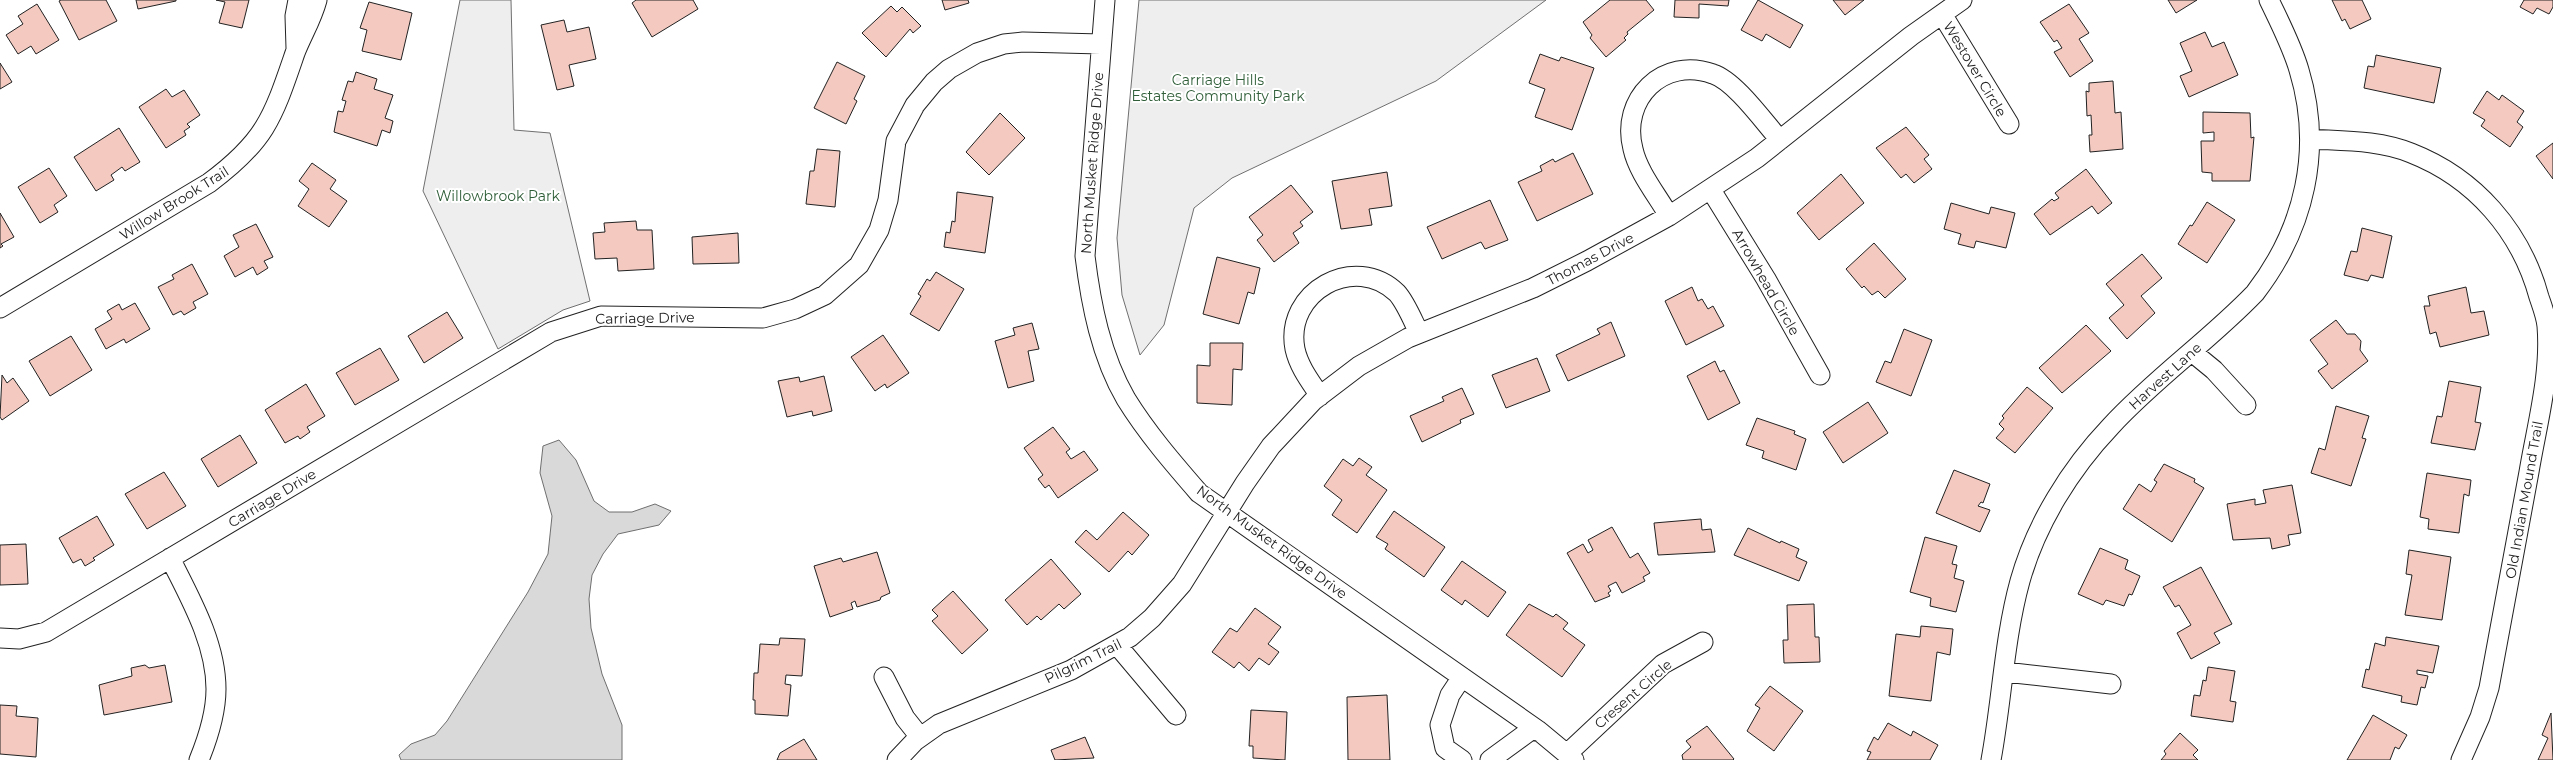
<svg xmlns="http://www.w3.org/2000/svg" width="2553" height="760" viewBox="0 0 2553 760" font-family="Montserrat,sans-serif">
<rect width="100%" height="100%" fill="#fff"/>
<!-- green -->
<path fill="#eee" stroke="#6f6f6f" d="M460 0H511L514 130 550 133 590 301 563 310 498 349 423 191Z
M1139 0H1546L1436 81 1232 178 1194 208 1164 325 1140 355 1122 295 1117 238Z"/>
<!-- water -->
<path fill="#d9d9d9" stroke="#6f6f6f" d="M559 440 576 460 594 501 609 512H632L655 504 671 511 659 525 618 534 603 554 592 575 589 599 591 628 602 674 622 725V760H401L399 755 411 744 435 735 447 721 528 592 548 554 552 516 540 473 543 446Z"/>
<!-- building -->
<path fill="#f3c9c0" stroke="#222" d="M61 0H106L117 21 79 40 59 1Z
M136 0H176V1L138 9Z
M216 0H249L242 28 219 23 225 2Z
M636 0H693L698 9 652 37 632 3Z
M942 0H968L969 3 945 10Z
M1610 0H1646L1654 10 1627 32 1628 34 1624 38 1626 40 1606 57 1590 38 1592 35 1583 22Z
M1675 0H1729L1728 6 1699 4V18L1674 17Z
M1758 0 1803 25 1790 48 1766 34 1762 41 1741 30Z
M1833 0H1864L1845 15Z
M2168 0H2197L2176 13Z
M2332 0H2362L2371 19 2350 29 2345 19 2342 21Z
M2524 0H2553V7L2549 14 2537 8 2533 14 2520 7Z
M369 2 412 13 401 60 362 51 367 30 360 28Z
M37 4 59 40 36 54 31 46 18 54 6 35 23 24 18 16Z
M2069 4 2089 33 2079 39 2093 61 2070 77 2054 52 2062 48 2057 40 2054 42 2040 22Z
M891 6 897 12 902 7 921 26 913 33 910 29 886 57 862 33Z
M564 20 567 32 589 27 596 59 569 65 574 86 557 90 541 25Z
M2205 32 2212 47 2224 42 2238 75 2189 97 2180 76 2192 71 2180 43Z
M1540 54 1559 61 1561 57 1594 68 1572 130 1535 117 1545 89 1529 83Z
M2376 55 2441 68 2434 103 2364 88 2368 66 2374 67Z
M837 62 865 76 854 99 857 101 846 124 814 108Z
M0 63 12 82 0 89Z
M356 72 377 79 374 89 393 95 385 118 393 121 390 133 382 130 377 146 334 132 338 111 343 112 346 101 342 100 348 81 353 82Z
M2113 81 2115 113 2121 112 2123 149 2090 152 2089 135H2092L2091 115 2087 116 2086 91 2089 92V83Z
M166 89 172 97 184 90 200 115 187 124 190 127 184 131 186 135 166 148 139 107Z
M2487 91 2499 100 2502 95 2524 111 2517 122 2523 127 2510 147 2481 126 2485 120 2473 113Z
M2203 112 2250 113 2251 138 2254 137 2250 181H2212V173L2202 172 2201 141H2214V132L2203 133Z
M1000 113 1025 138 989 175 966 152Z
M1906 127 1929 155 1924 159 1932 169 1914 183 1906 174 1901 178 1876 148Z
M119 128 140 162 125 171 122 167 111 175 114 180 96 191 74 157Z
M2553 143V179L2536 156Z
M817 149 840 151 835 207 806 204 810 171H814Z
M1573 153 1593 194 1537 221 1518 182 1542 171 1540 166 1553 159 1555 162Z
M312 163 336 180 330 189 347 201 329 227 298 206 309 189 299 181Z
M49 168 67 196 54 205 58 212 40 223 18 187Z
M2086 169 2112 203 2098 214 2092 206 2050 235 2034 214 2052 199 2054 201 2059 198 2055 193Z
M1387 172 1392 206 1369 209 1372 225 1341 229 1332 181Z
M1841 174 1864 203 1819 240 1797 213Z
M1291 185 1313 212 1300 222 1303 226 1293 233 1299 243 1274 262 1257 240 1263 235 1249 217Z
M957 192 993 197 985 253 944 247 946 232 950 233 952 221 955 222Z
M1490 200 1508 240 1485 249 1481 242 1442 259 1427 227Z
M2207 202 2235 220 2207 263 2178 244 2190 225 2192 226Z
M1951 203 1989 214 1991 207 2015 213 2006 248 1976 241 1974 248 1958 244 1961 234 1944 229Z
M0 213 14 237 1 244 3 246 0 248Z
M636 221 637 230H652L654 269 618 271 617 258 595 259 593 233 605 232 604 223Z
M256 224 273 257 264 261 268 268 257 275 253 267 235 277 224 256 239 247 233 235Z
M2362 228 2392 236 2383 278 2371 275 2368 281 2344 275 2351 251 2357 252Z
M738 233 739 263 693 264 692 237Z
M1874 243 1906 279 1885 298 1878 291 1872 295 1864 286 1862 288 1846 269Z
M2142 254 2162 278 2141 296 2155 313 2127 339 2109 318 2124 305 2106 284Z
M1217 257 1260 268 1254 294 1248 292 1239 324 1203 314Z
M192 264 208 294 193 302 196 308 184 315 181 311 173 315 158 287 174 279 172 275Z
M936 272 964 289 939 331 910 314 921 296 918 294 927 279 930 281Z
M1692 287 1698 301 1702 299 1708 309 1713 306 1724 326 1686 345 1665 301Z
M2466 287 2471 313 2484 311 2489 335 2440 347 2436 332 2430 334 2424 306H2430L2428 296Z
M135 303 150 329 126 343 124 339 106 349 95 329 112 319 107 311 119 304 122 310Z
M447 312 463 338 424 363 408 336Z
M2336 320 2347 334H2355L2361 341 2360 350 2368 361 2332 389 2318 371 2328 364 2310 340Z
M1611 322 1625 356 1568 381 1556 355 1600 334 1597 329Z
M1032 323 1039 349 1028 351 1034 381 1008 388 995 341 1015 335 1013 328Z
M2086 325 2111 351 2062 393 2039 368Z
M1904 329 1932 340 1911 396 1876 382 1885 361 1891 363Z
M883 335 909 373 887 388 885 384 875 391 851 357Z
M71 336 92 370 50 396 29 361Z
M1210 343H1243L1242 370 1233 369 1232 405 1197 403V365L1210 366Z
M380 348 399 380 355 405 336 373Z
M1537 358 1550 391 1506 408 1492 375Z
M1715 361 1720 372 1724 370 1740 403 1708 420 1687 376Z
M2 375 7 383 13 378 29 401 2 420 0 417Z
M824 376 832 411 813 416 812 411 787 417 778 381 799 377 800 382Z
M2449 381 2481 387 2475 422 2481 423 2475 450 2431 443 2437 416 2442 417Z
M306 384 325 416 307 427 310 432 300 439 298 436 285 443 265 410Z
M2027 387 2053 408 2015 453 1996 438 2004 429 1999 424 2004 418 2002 416Z
M1462 388 1474 414 1460 420 1461 423 1422 442 1410 416 1444 401 1442 397Z
M1868 402 1888 433 1843 463 1823 432Z
M2336 406 2369 416 2362 438 2366 439 2351 486 2311 473 2319 448 2325 450Z
M1757 418 1795 431 1794 434 1806 439 1796 470 1762 458 1764 451 1746 445Z
M1053 427 1070 449 1066 452 1071 459 1084 451 1098 470 1058 498 1049 485 1045 488 1038 479 1043 475 1024 448Z
M240 435 257 463 218 487 201 459Z
M1359 458 1372 467 1366 475 1387 490 1357 533 1332 515 1342 500 1324 486 1343 459 1353 466Z
M2164 464 2195 479 2194 482 2204 488 2172 542 2123 509 2139 484 2151 492 2157 482 2154 480Z
M1954 470 1990 484 1983 503 1981 502 1978 506 1990 510 1980 532 1936 513Z
M164 472 186 506 147 529 125 494Z
M2427 473 2471 480 2469 496 2464 494 2459 533 2428 529 2429 519 2420 517Z
M2292 485 2301 533 2288 535 2290 545 2272 549 2270 538 2233 540 2227 504 2255 499V505L2266 503 2263 490Z
M1394 511 1445 547 1424 577 1385 549 1388 544 1376 537Z
M1123 512 1149 535 1132 555 1128 551 1109 572 1075 542 1086 530 1097 540Z
M97 516 114 545 93 558 95 560 85 566 81 559 73 563 59 538Z
M1701 519 1702 530 1711 529 1715 552 1658 555 1654 523Z
M1612 527 1630 558 1638 553 1650 573 1643 577 1645 581 1622 593 1616 582 1608 586 1611 591 1608 593 1610 596 1595 602 1567 553 1583 544 1588 553 1593 550 1588 540Z
M1748 528 1780 543 1781 541 1799 549 1796 557 1807 562 1799 581 1734 555Z
M1925 537 1957 546 1952 564 1957 565 1954 578 1964 581 1956 612 1930 606 1931 598 1910 592Z
M26 544 28 584 0 585V545Z
M2100 548 2128 560 2125 569 2140 576 2132 595 2129 594 2124 606 2106 600 2103 605 2078 594Z
M2409 550 2451 557 2442 620 2405 615 2412 575 2406 574Z
M877 552 890 593 881 597 880 600 857 607 855 601 851 603 853 609 830 617 814 566 841 558 843 562Z
M1051 559 1081 594 1064 609 1059 604 1041 620 1037 616 1027 625 1005 600Z
M1462 561 1506 592 1488 617 1465 600 1462 605 1441 590Z
M2201 567 2232 624 2214 633 2220 643 2191 659 2177 633 2191 625 2179 605 2175 607 2163 587Z
M953 591 988 630 962 654 932 621 938 616 932 610Z
M1529 604 1553 617 1556 614 1568 623 1563 629 1585 645 1562 677 1506 635Z
M1814 604 1815 637H1819L1820 662 1784 663 1783 640H1788L1787 605Z
M1255 608 1281 627 1268 644 1279 652 1269 665 1259 658 1249 671 1239 662 1234 668 1212 652 1230 628 1237 632Z
M1921 626 1953 629 1950 655 1937 652 1931 701 1889 696 1896 634 1920 637Z
M2386 637 2439 646 2433 673 2417 670V674L2428 676 2425 688 2421 687 2417 705 2401 702 2402 696 2362 687 2366 669 2369 670 2375 643 2385 646Z
M780 638 805 639 802 676 786 675 785 684 791 685 788 716 755 714V700H753L754 673H758L760 644 779 645Z
M145 665 149 668 165 665 172 702 104 715 99 685 132 676 131 668Z
M2208 667 2235 671 2230 701 2236 702 2233 722 2191 716 2194 695 2200 696 2203 680 2206 681Z
M1770 686 1803 711 1774 751 1747 731 1760 708 1755 705Z
M1387 695 1390 760H1348L1347 697Z
M0 705 17 706 16 716 38 718 36 757 0 754Z
M1251 710 1287 712 1285 760 1253 758V746H1249Z
M2551 713 2553 760H2538L2548 738 2542 735Z
M2373 715 2407 735 2399 749 2395 747 2390 760H2347Z
M1888 723 1911 736 1913 731 1938 745 1930 760H1867L1871 752 1867 751 1874 737 1878 740Z
M1707 726 1734 759 1733 760H1683L1682 755 1691 747 1686 741Z
M2180 733 2198 750 2193 755 2198 760H2161L2166 754 2164 751Z
M1085 737 1094 758 1055 760 1051 750Z
M804 739 817 760H777L780 753Z"/>
<g fill="none" stroke-linecap="round" stroke-linejoin="round">
<defs>
<path id="street" d="M1105 0 1085 256C1091 305 1101 356 1126 399 1147 433 1173 463 1199 493L1539 731 1574 760
M1942 14 2009 124
M296 48 295 16 298 0
M2310 139C2344 141 2379 140 2411 153 2475 178 2521 231 2539 297 2542 306 2546 316 2547 326 2551 375 2537 424 2529 472 2516 544 2502 616 2489 688L2480 717 2461 760
M1711 190 1766 279 1820 375
M1669 216C1657 195 1638 172 1633 149 1620 99 1663 56 1713 74 1735 81 1764 122 1780 140
M0 308 209 183C266 141 273 117 295 53 302 35 312 19 317 0
M2192 352 2214 370 2246 405
M1320 396C1310 381 1299 367 1295 349 1284 292 1355 252 1397 293 1406 303 1413 321 1419 333
M170 558C190 598 216 643 216 689 216 712 208 738 199 760
M0 638 19 639 46 632 551 332 601 316 763 318 795 309 825 295 859 265 879 230 888 200 896 141 915 105 934 82 949 69 977 53 1004 44 1023 42 1101 44
M1117 645 1176 715
M2005 672 2111 684
M884 677 905 718 920 737
M1567 754 1663 664 1703 642
M897 760 915 741 939 724 1071 670 1130 637 1152 618 1182 584 1245 483 1271 446 1313 401 1359 366 1408 338 1533 288 1587 261 1669 216 1757 158 1911 36 1962 0
M1462 760 1445 748 1440 725 1450 695 1462 677
M1490 760 1531 730 1539 731
M1991 760C2002 701 2004 639 2020 581 2036 524 2070 469 2111 426 2155 378 2210 340 2255 293 2305 228 2323 149 2299 70 2292 46 2280 23 2269 0"/>
</defs>
<!-- street casing -->
<use href="#street" stroke="#222" stroke-width="21"/>
<!-- street -->
<use href="#street" stroke="#fff" stroke-width="19"/>
</g>
<g text-anchor="middle" stroke-width="4" stroke-linejoin="round" paint-order="stroke">
<!-- street labels -->
<g font-size="14" fill="#222" stroke="#fff">
<text transform="translate(1975 69) rotate(59)" y="5">Westover Circle</text>
<text transform="translate(1092 163) rotate(-86)" y="5">North Musket Ridge Drive</text>
<text transform="translate(174 203) rotate(-32)" y="5">Willow Brook Trail</text>
<text transform="translate(1590 259) rotate(-28)" y="5">Thomas Drive</text>
<text transform="translate(1766 282) rotate(60)" y="5">Arrowhead Circle</text>
<text transform="translate(645 318) rotate(-1)" y="5">Carriage Drive</text>
<text transform="translate(2165 376) rotate(-42)" y="5">Harvest Lane</text>
<text transform="translate(272 498) rotate(-31)" y="5">Carriage Drive</text>
<text transform="translate(2524 500) rotate(-80)" y="5">Old Indian Mound Trail</text>
<text transform="translate(1272 542) rotate(36)" y="5">North Musket Ridge Drive</text>
<text transform="translate(1083 661) rotate(-26)" y="5">Pilgrim Trail</text>
<text transform="translate(1633 694) rotate(-41)" y="5">Cresent Circle</text>
</g>
<!-- park labels -->
<g font-size="14" fill="#2f5e38" stroke="#fff">
<text x="1218" y="85">Carriage Hills<tspan x="1218" dy="16">Estates Community Park</tspan></text>
<text x="498" y="201">Willowbrook Park</text>
</g>
</g>
</svg>
